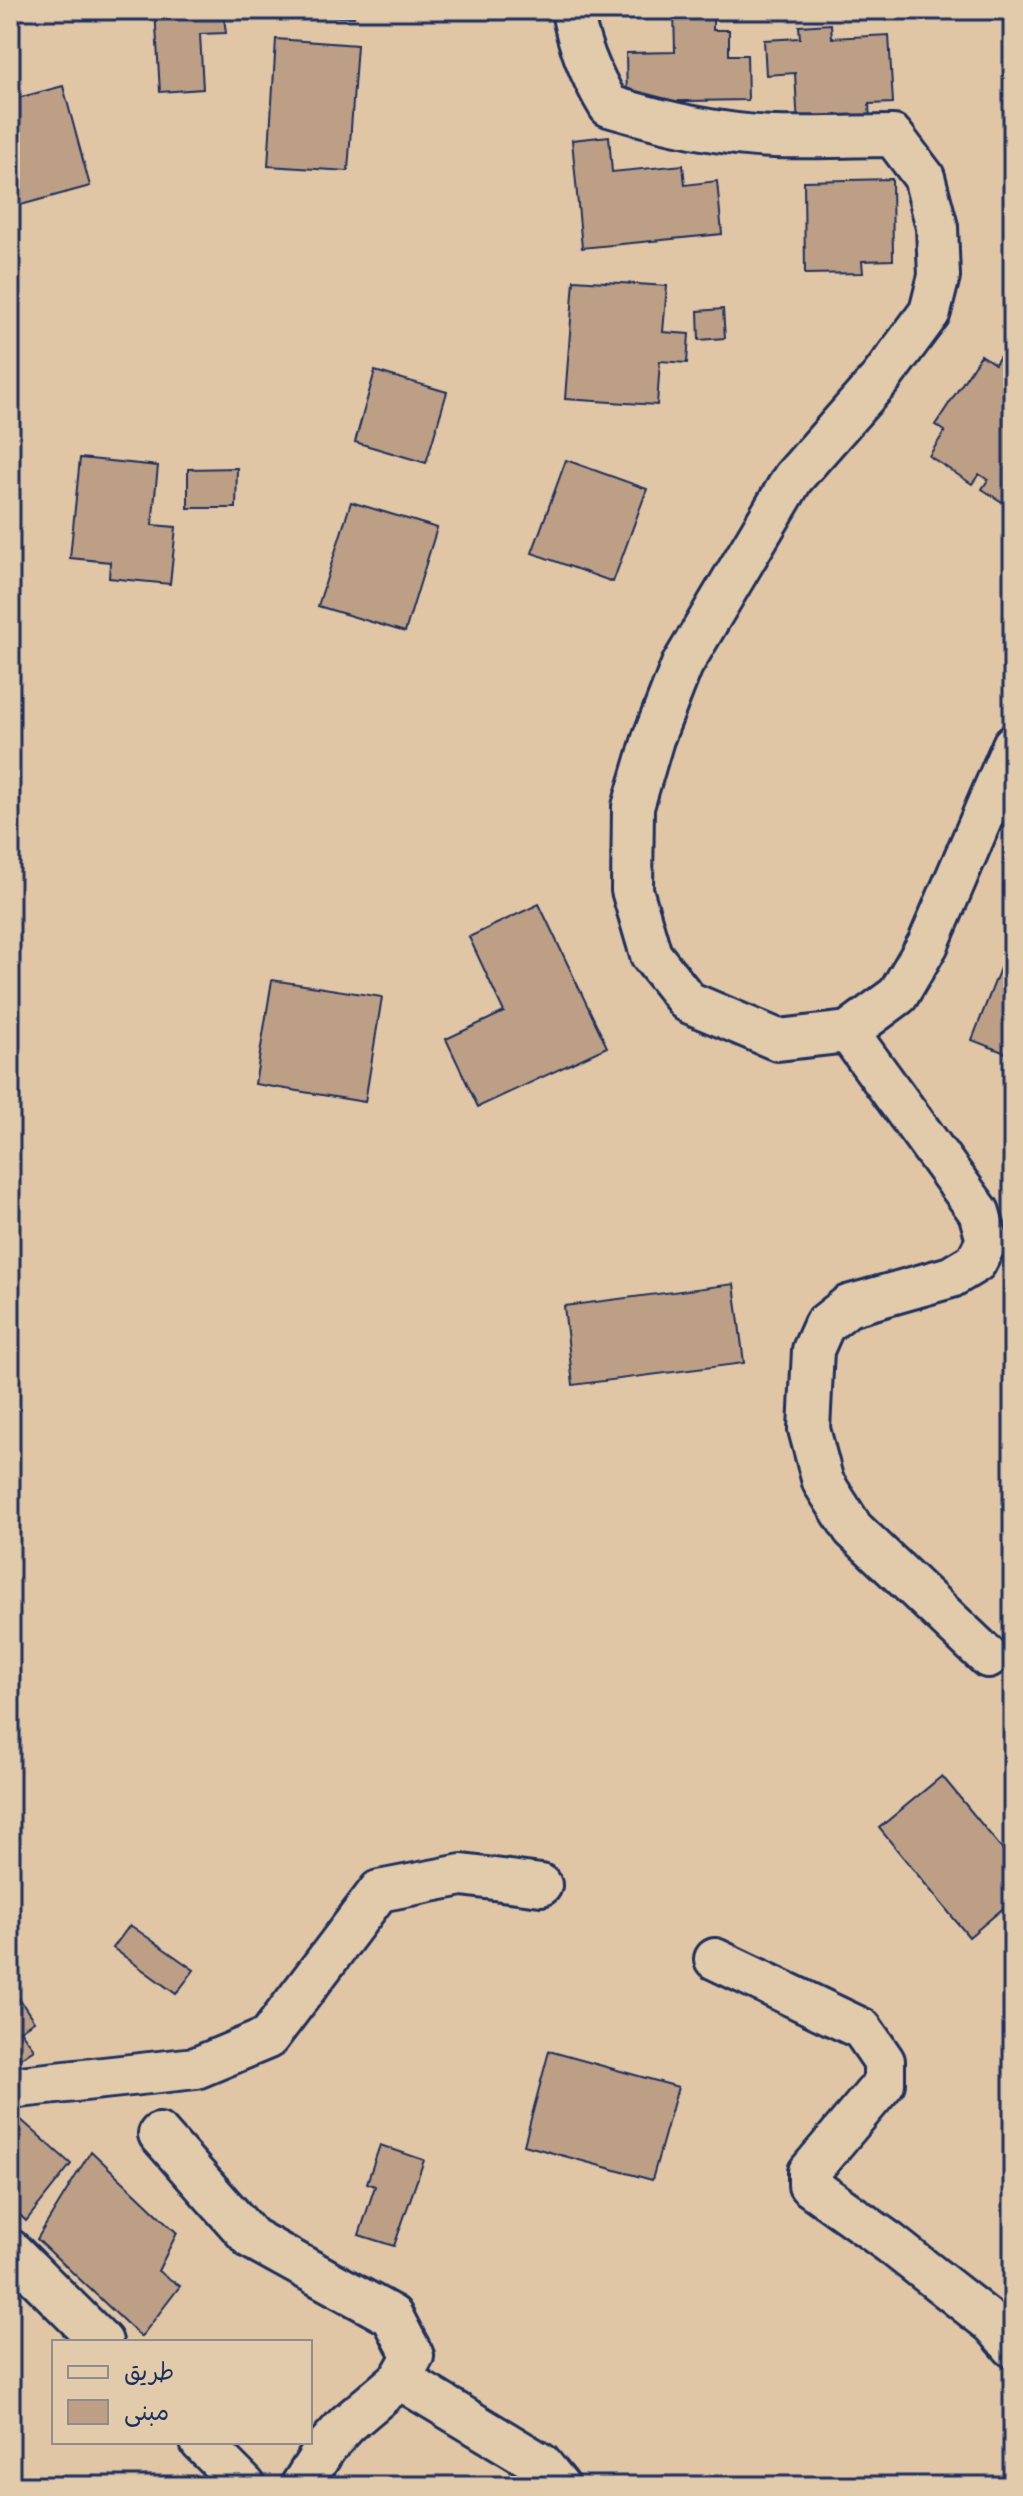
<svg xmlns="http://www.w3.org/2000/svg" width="1023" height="2496" viewBox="0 0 1023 2496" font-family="Kalam,'Playpen Sans Arabic',sans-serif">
<rect width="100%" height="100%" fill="#e1c6a5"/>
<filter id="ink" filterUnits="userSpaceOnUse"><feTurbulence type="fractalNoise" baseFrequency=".0125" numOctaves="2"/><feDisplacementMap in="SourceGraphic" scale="16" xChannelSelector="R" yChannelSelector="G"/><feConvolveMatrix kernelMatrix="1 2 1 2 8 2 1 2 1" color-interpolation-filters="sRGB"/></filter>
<g filter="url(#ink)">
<!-- building -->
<path fill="#bd9f85" stroke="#1b2f5e" stroke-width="2" d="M155 10H223L226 33 200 34 203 89 160 92Z
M271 10H355L354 17 271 16Z
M674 10H713V30H729V55H747L748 100 627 102 626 53 675 52Z
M831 24 832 38 889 35 893 103 869 104 870 121 798 126 795 73 766 75 764 40 800 38 799 26Z
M276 39 357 45 348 171 268 166Z
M63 86 90 186 10 208V100Z
M609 136 612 172 683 165 685 185 717 181 722 234 582 248 572 140Z
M892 179 893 260 862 261 863 273 805 274 804 181Z
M574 280 667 286 663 332 689 334 687 363 660 361 657 405 565 399Z
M723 309 725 338 699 340 698 311Z
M1004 350 1013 356V502L1010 507 982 489 988 480 979 474 972 484 929 456 945 431 935 425 981 355 995 364Z
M375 371 447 392 426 463 355 442Z
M80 458 158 466 152 525 176 527 170 584 109 578 110 562 70 558Z
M566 460 647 489 613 582 532 553Z
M237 468 236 508H188V469Z
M351 502 437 528 405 632 318 606Z
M539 904 607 1047 478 1107 446 1039 504 1012 469 937Z
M1013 935V1056L972 1040Z
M272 980 382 997 365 1102 255 1084Z
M734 1284 744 1363 573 1385 564 1306Z
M942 1776 1013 1862V1900L969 1937 879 1828Z
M130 1925 194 1970 176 1994 113 1948Z
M10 1985 34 2021 20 2030 34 2049 10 2065Z
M549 2051 678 2087 652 2180 524 2145Z
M10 2110 71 2164 26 2221 10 2205Z
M380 2145 424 2160 394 2246 359 2235 375 2186 367 2183Z
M91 2151 177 2233 158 2271 180 2286 141 2337 37 2239Z"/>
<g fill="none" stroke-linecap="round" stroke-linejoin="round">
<defs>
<path id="street" d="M572 10C578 45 591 76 609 106 662 122 719 135 774 137 814 138 853 136 893 136L924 177 937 227 939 276 930 312 881 378 793 478 682 665 653 739 633 807 632 890 651 955 688 1002 778 1040 848 1032 898 995 928 944 1013 745
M848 1032 979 1212 987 1240 976 1262 951 1277 848 1306 824 1325 813 1350 809 1429 823 1482 853 1529 988 1657
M715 1959 862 2029 884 2061V2083L809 2172V2185L890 2243 993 2324 1013 2347
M10 2088 196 2068 268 2038 379 1891 462 1875 541 1885
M159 2134 251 2238 392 2316 413 2356 400 2379 347 2424 326 2447 301 2486
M10 2250 102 2342
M400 2379 541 2464 559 2486
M201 2442 245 2486"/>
</defs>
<!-- street casing -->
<use href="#street" stroke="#1b2f5e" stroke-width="46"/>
<!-- street -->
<use href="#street" stroke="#e2cbab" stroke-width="40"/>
</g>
</g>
<!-- margin -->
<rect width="1023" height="2496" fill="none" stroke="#e2cbab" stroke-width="40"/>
<rect x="20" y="20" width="983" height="2456" fill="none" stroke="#1b2f5e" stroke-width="3" filter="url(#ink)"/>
<!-- legend -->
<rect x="52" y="2340" width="260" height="104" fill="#e2cbab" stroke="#928d8c" stroke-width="2"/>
<rect x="68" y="2366" width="40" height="12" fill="#e2cbab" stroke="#928d8c" stroke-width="2"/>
<text x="124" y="2380" font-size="24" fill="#1b2f5e">طريق</text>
<rect x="68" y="2400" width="40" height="24" fill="#bd9f85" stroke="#928d8c" stroke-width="2"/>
<text x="124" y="2420" font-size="24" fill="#1b2f5e">مبنى</text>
</svg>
